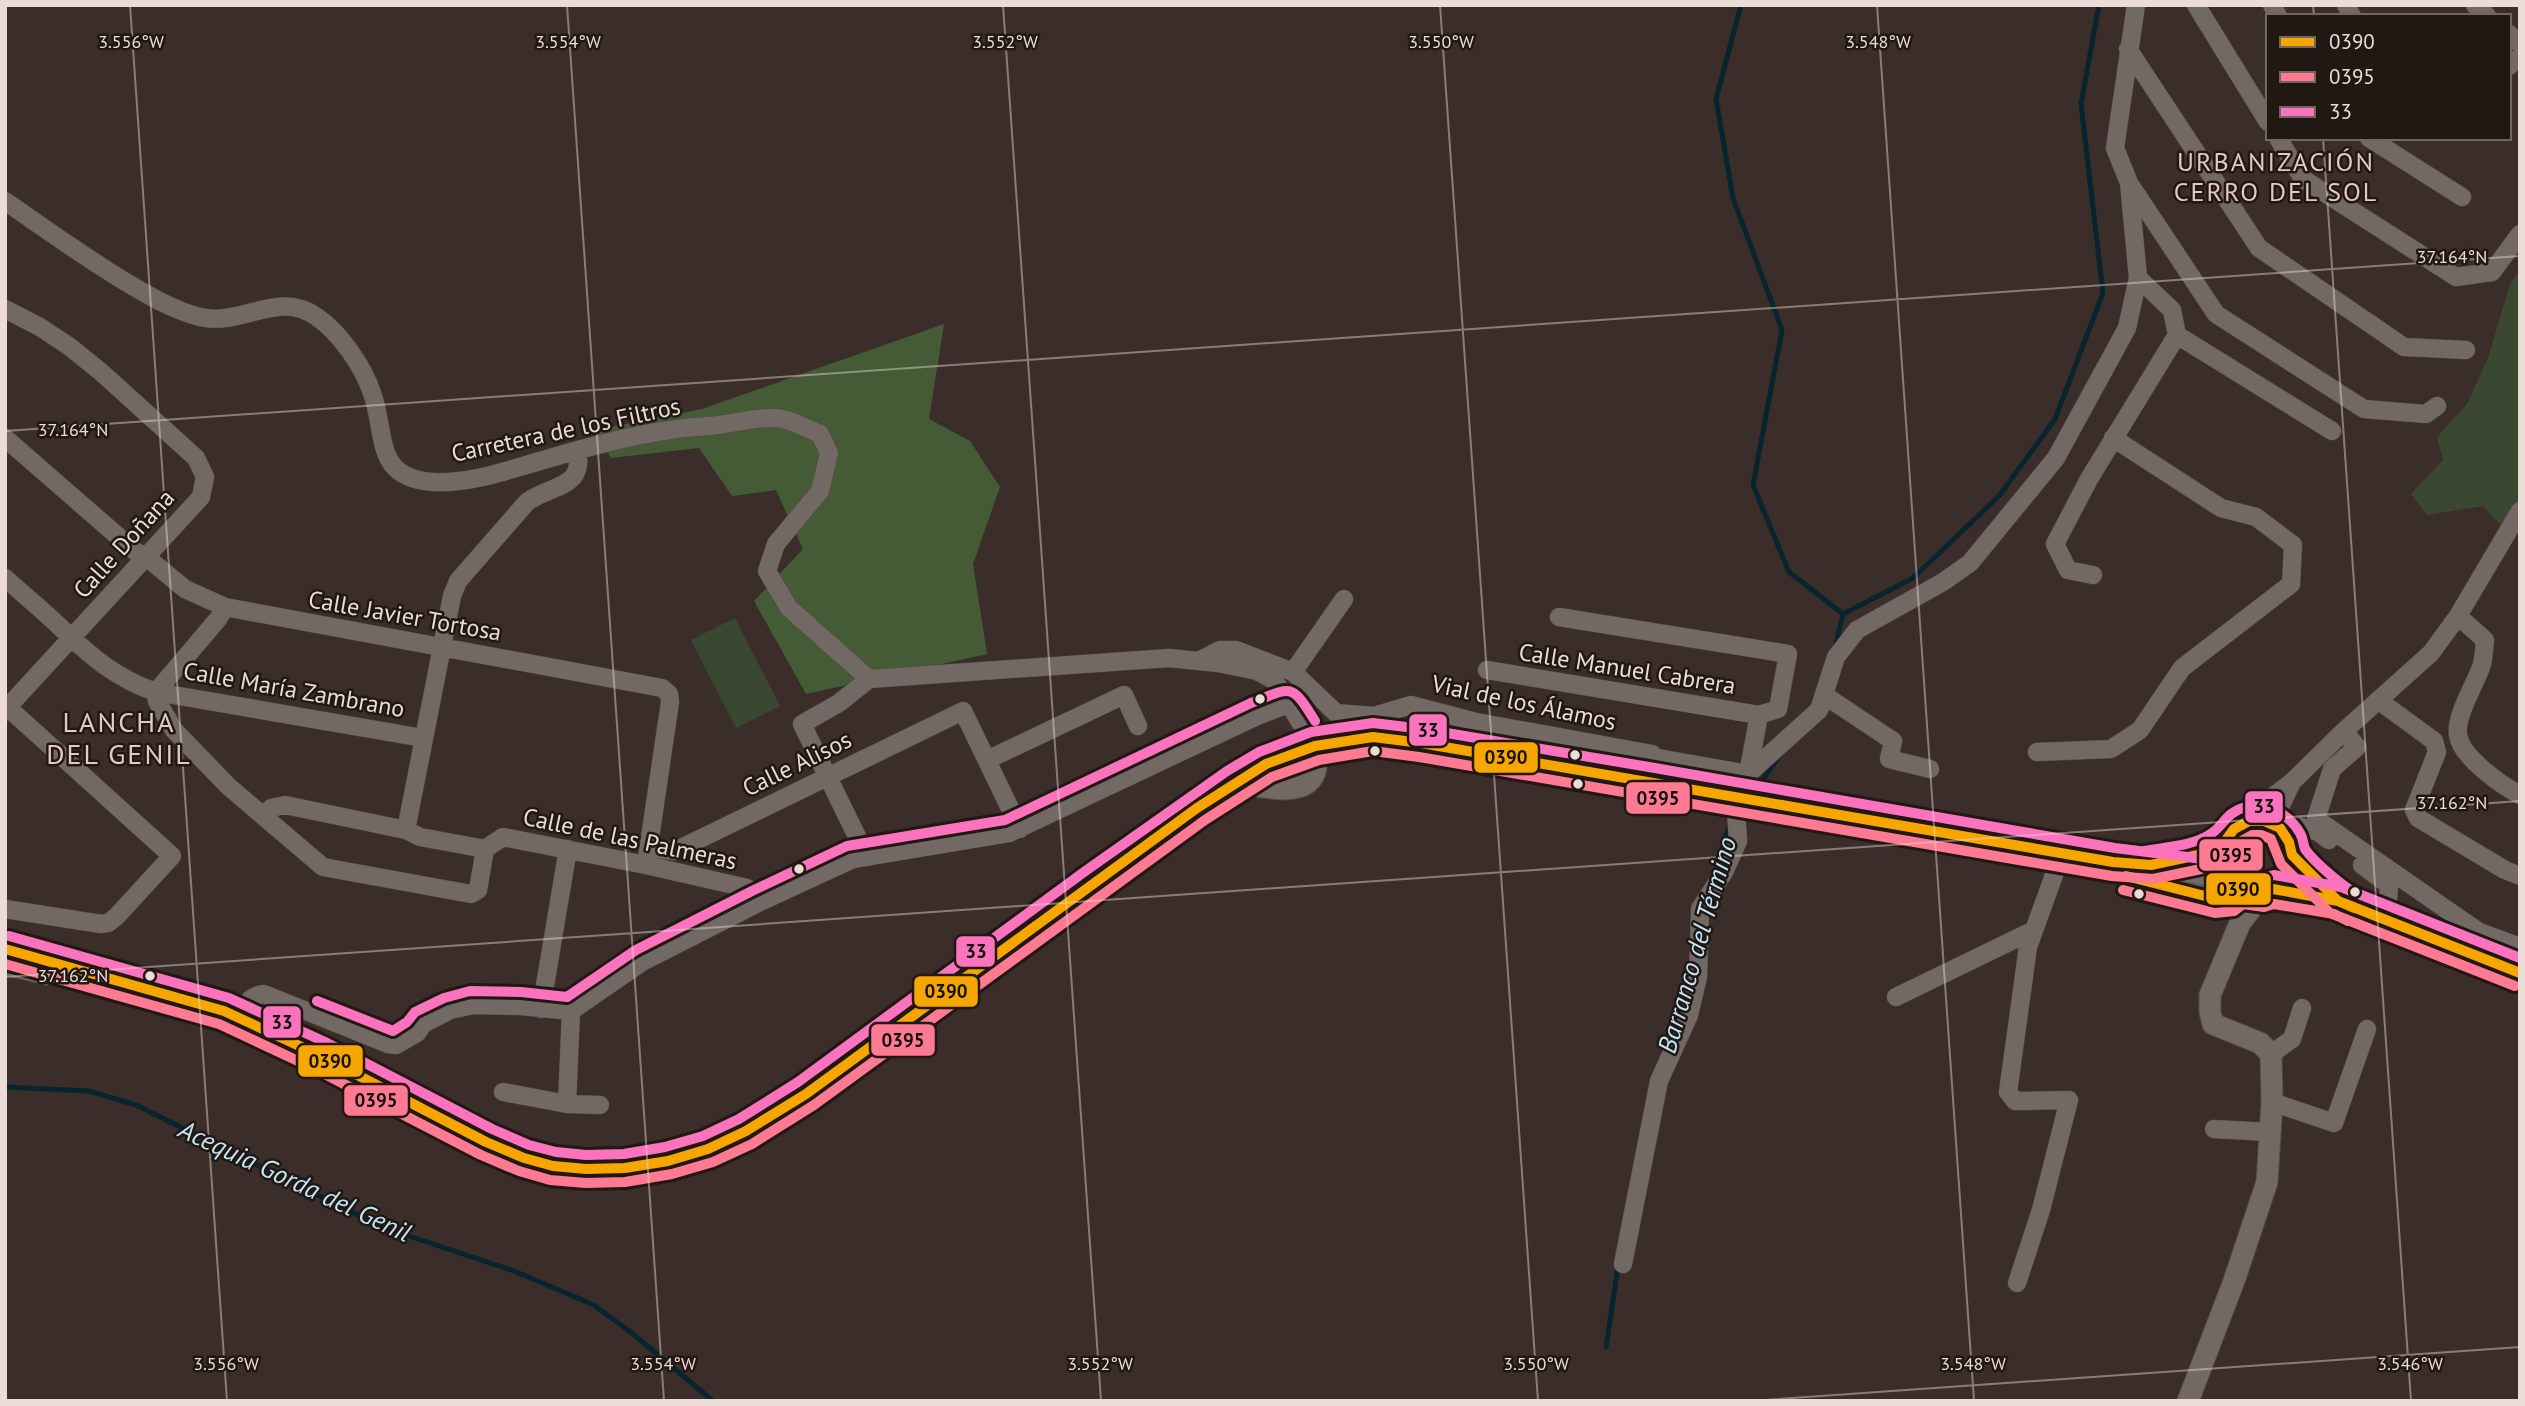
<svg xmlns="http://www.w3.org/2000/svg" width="2525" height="1406" viewBox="0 0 2525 1406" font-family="'PT Sans',sans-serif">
<rect width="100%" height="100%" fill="#3b2e2a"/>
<!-- green -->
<path fill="#3b4831" d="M2520 269V503L2505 530 2483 506 2427 515 2411 494 2443 460 2437 437 2467 404 2488 358 2510 284Z
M735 618 780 706 736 728 691 640Z"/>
<!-- forest -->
<path fill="#455b36" d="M944 324 929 419 970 441 1000 487 973 564 987 654 806 694 754 601 803 549 776 490 732 496 699 448 611 458 595 430 702 409Z"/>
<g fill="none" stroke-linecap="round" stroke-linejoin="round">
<!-- stream -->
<path stroke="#08242f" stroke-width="5" d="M1741 5 1716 99 1733 198 1782 330 1753 485 1789 572 1843 614
M1835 648 1843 614 1913 578 1999 496 2055 419 2103 293 2081 104 2099 5
M1752 795 1780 755
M1716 870 1728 829 1732 823
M1677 1023 1691 964
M5 1087 89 1091 136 1105 382 1227 514 1271 594 1305 633 1334 713 1401
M1606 1347 1618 1267"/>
<defs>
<path id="minor" d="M2196 5 2268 122
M2272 5 2278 16
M2346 5 2352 16
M2475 5 2487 16
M2509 34 2520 44
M2128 49 2259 248 2404 347 2466 350
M2509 66 2520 57
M2278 138 2303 179 2456 277 2492 272 2520 234
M2369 138 2462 197
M2131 186 2216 314 2364 409 2426 414 2437 406
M5 201C44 228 83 256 124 281 148 295 172 310 200 317 241 327 279 289 317 317 340 333 363 366 372 393 387 435 373 478 433 482 472 484 511 469 547 459 587 447 629 436 670 430 686 427 702 427 718 425 736 423 757 417 775 418 789 418 807 429 820 434L829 453 820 491 776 544 767 571 789 608 869 679 1169 658 1218 663 1257 671 1274 680 1315 746
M5 309 40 327 70 347 101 372 196 458 205 477 201 497 5 710
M2177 335 2332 431
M5 438 136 552 145 556 185 589 225 607 662 688 669 694 670 702 646 865
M2093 575 2068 570 2055 544 2089 479 2177 335 2172 310 2138 278
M5 578C23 594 41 609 58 625 88 654 116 679 156 692L423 738
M2458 616 2485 640C2484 649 2484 659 2481 667 2475 685 2455 716 2458 735 2461 757 2501 785 2520 795
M1559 617 1788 654 1778 709 1759 715 1748 774 1735 796 1738 841 1724 872 1700 909 1698 977 1689 1015 1659 1081 1623 1264
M1199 661 1220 650H1236L1293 672 1336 713 1374 716 1411 705 1476 722 1652 754
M1487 670 1759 715
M1293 672 1344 599
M156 692 157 701 174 730 228 786 323 867 471 894 478 890 485 849
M156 692 218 619 225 607
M1824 695 1893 741 1889 759 1930 769
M2378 700 2434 741 2437 752 2414 810 2418 818 2505 870 2520 876
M5 709 15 714 172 856 116 917 108 923 101 924 5 909
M2344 731 2357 747 2332 769 2316 819 2479 932 2520 947
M2037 752 2111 749 2140 730 2182 668 2291 584 2293 545 2256 517 2221 508 2113 438
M1658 758 1748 774
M987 760 1124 695 1138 726
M1748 774 1819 710 1836 657 1857 630 1943 582 1970 563 2056 458 2127 328 2138 278 2129 183 2115 148 2136 5
M264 817 271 808 285 805 406 830 420 837 485 849 503 837 646 865 747 888 753 893 758 903
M2249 821 2257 809 2293 781 2344 731 2431 653 2458 616 2520 511
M2276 827 2280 807 2291 784
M2280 828 2288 823 2318 832 2329 840
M406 830 452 596 458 581 527 502C552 484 585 489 577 450
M649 848 675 851 963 711 1020 829
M867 857 802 724 839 703 869 679
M2113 862 2128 878 2217 899 2230 898 2238 889
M2362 865 2389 885 2387 921
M1896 997 2034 930
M541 1009 568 849
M239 1020C245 1006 247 996 264 994L388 1044 396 1045 417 1033 423 1024 450 1010 473 1005 521 1006 571 1011 642 962 758 903 853 859 1009 833 1257 716 1288 704
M2271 1054 2292 1039 2302 1008
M503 1092 567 1104 600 1105
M2272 1102 2334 1123 2367 1029
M567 1104 571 1011
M2214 1129 2269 1132
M2017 1283 2041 1210 2069 1100 2015 1101 2008 1092 2028 947 2062 853"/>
<path id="tertiary" d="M1235 782C1270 788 1327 805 1315 746
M2249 821C2310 820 2299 896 2253 892 2243 891 2236 890 2230 882 2210 856 2224 834 2249 821Z
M2292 855 2338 901
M2163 862 2198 855 2223 844
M2273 889 2338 901 2520 973
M5 949 224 1011 319 1055 486 1142 524 1158 553 1166 586 1169 625 1168 668 1161 708 1149 746 1131 806 1094 1197 808 1266 764 1315 746 1341 741 1373 737 1421 743 2113 862 2193 872 2229 881
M5 964 47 974
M2188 1401 2234 1281 2267 1182 2272 1102 2271 1054 2260 1043 2213 1024 2210 1012V995L2240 923 2263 893"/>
</defs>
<!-- minor casing -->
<use href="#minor" stroke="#554a47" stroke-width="19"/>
<!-- tertiary casing -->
<use href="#tertiary" stroke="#554a47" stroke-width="23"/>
<!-- minor -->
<use href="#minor" stroke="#726965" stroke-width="18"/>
<!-- tertiary -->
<use href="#tertiary" stroke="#726965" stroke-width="21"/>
<defs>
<path id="bus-1" d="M2126 876 2217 899 2230 898 2238 889 2263 893 2273 889 2338 901 2354 908
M5 949 224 1011 319 1055 486 1142 524 1158 553 1166 586 1169 625 1168 668 1161 708 1149 746 1131 806 1094 1197 808 1266 764 1315 746 1373 737 1421 743 2113 862 2151 865 2198 855 2223 844 2234 829 2249 821H2264L2280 828 2289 842 2292 855 2338 901 2520 973"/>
<path id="bus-2" d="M2123 890 2215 913 2234 911 2243 904 2264 907 2274 904 2334 914 2348 921
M5 964 219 1024 313 1068 481 1155 519 1171 550 1180 586 1183 625 1182 672 1174 713 1162 752 1144 814 1105 1205 820 1272 777 1319 760 1373 751 1419 757 2112 876 2153 879 2201 869 2231 855 2243 840 2252 835H2261L2271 839 2281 864 2330 913 2515 986"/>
<path id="bus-3" d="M2144 851C2166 847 2194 846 2212 833 2224 825 2226 812 2246 807 2268 802 2289 814 2300 833 2303 838 2303 844 2305 849 2313 861 2345 889 2358 894
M9 936 229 998 325 1042 492 1129 529 1145 556 1152 586 1155 624 1154 665 1147 703 1136 739 1119 798 1082 1084 872 1227 771 1259 752 1311 732 1373 723 1423 729 1649 767 2115 848 2195 858 2234 868 2247 877 2261 879 2274 875 2341 887 2520 958
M317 1001 393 1031 407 1022 415 1012 444 998 470 991 521 992 567 997 636 950 752 891 847 846 1005 820 1251 703C1292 687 1291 682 1315 721"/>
</defs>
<!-- bus-1 casing -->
<use href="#bus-1" stroke="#211713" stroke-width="16"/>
<!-- bus-2 casing -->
<use href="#bus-2" stroke="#211713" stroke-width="16"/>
<!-- bus-3 casing -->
<use href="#bus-3" stroke="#211713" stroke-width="16"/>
<!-- bus-1 -->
<use href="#bus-1" stroke="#f7a600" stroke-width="10"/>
<!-- bus-2 -->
<use href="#bus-2" stroke="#fe7a93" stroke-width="10"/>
<!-- bus-3 -->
<use href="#bus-3" stroke="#fc73bd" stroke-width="10"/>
</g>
<!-- ticks -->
<path fill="none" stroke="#ebdcd7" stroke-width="2" stroke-opacity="0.45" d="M130 5 227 1401M567 5 664 1401M1003 5 1101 1401M1440 5 1538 1401M1877 5 1974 1401M2313 5 2314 16M2323 138 2411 1401M5 431 2520 256M5 977 2520 801M1750 1401 2520 1347"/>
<!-- markers -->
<g fill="#ebdcd7" stroke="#211713" stroke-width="2.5">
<circle cx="1260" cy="699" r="6"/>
<circle cx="1375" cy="751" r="6"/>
<circle cx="1575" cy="755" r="6"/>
<circle cx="1578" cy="784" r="6"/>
<circle cx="799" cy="869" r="6"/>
<circle cx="2355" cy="892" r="6"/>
<circle cx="2139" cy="894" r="6"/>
<circle cx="150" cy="976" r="6"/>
</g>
<g text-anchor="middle" stroke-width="5" stroke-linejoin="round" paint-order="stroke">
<!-- street labels -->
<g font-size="24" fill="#ebdcd7" stroke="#211713">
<text transform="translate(566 430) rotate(-12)" y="8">Carretera de los Filtros</text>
<text transform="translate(124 544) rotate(-48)" y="8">Calle Doñana</text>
<text transform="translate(405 616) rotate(10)" y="8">Calle Javier Tortosa</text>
<text transform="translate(1627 669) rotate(9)" y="8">Calle Manuel Cabrera</text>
<text transform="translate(294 690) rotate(10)" y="8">Calle María Zambrano</text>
<text transform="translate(1524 703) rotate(12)" y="8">Vial de los Álamos</text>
<text transform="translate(797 764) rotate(-26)" y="8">Calle Alisos</text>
<text transform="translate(630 839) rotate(12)" y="8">Calle de las Palmeras</text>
</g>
<!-- neighbourhood labels -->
<g font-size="26" letter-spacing="2" fill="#e5c8be" stroke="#211713">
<text x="2276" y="171">URBANIZACIÓN<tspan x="2276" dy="30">CERRO DEL SOL</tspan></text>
</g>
<!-- water labels -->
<g font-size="26" font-style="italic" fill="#c3e5f5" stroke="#211713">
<text transform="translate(1697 945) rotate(-74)" y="9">Barranco del Término</text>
<text transform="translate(295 1181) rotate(25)" y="9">Acequia Gorda del Genil</text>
</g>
<!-- quarter labels -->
<g font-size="28" letter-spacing="2" fill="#e5c8be" stroke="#211713">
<text x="119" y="732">LANCHA<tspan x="119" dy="32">DEL GENIL</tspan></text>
</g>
</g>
<g font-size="18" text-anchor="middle" fill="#ebdcd7" stroke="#211713" stroke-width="5" stroke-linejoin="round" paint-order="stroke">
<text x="131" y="48">3.556°W</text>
<text x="568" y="48">3.554°W</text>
<text x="1005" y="48">3.552°W</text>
<text x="1441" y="48">3.550°W</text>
<text x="1878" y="48">3.548°W</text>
<text x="2452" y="263">37.164°N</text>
<text x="73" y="436">37.164°N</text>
<text x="2452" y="809">37.162°N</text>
<text x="73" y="982">37.162°N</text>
<text x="226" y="1370">3.556°W</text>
<text x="663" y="1370">3.554°W</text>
<text x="1100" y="1370">3.552°W</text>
<text x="1536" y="1370">3.550°W</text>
<text x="1973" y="1370">3.548°W</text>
<text x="2410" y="1370">3.546°W</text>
</g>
<g stroke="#211713" stroke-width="2.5">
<rect x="1408" y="713" width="40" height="34" rx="7" fill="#fc73bd"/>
<rect x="1473" y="741" width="66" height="33" rx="7" fill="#f7a600"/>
<rect x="1625" y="781" width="66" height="34" rx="7" fill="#fe7a93"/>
<rect x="2244" y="790" width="40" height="34" rx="7" fill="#fc73bd"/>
<rect x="2198" y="838" width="66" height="34" rx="7" fill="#fe7a93"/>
<rect x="2205" y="872" width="67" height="34" rx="7" fill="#f7a600"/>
<rect x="955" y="935" width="41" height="33" rx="7" fill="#fc73bd"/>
<rect x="913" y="975" width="66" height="33" rx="7" fill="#f7a600"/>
<rect x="262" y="1005" width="40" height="34" rx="7" fill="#fc73bd"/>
<rect x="870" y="1023" width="66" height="34" rx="7" fill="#fe7a93"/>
<rect x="297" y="1044" width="67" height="34" rx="7" fill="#f7a600"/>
<rect x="343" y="1084" width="66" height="33" rx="7" fill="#fe7a93"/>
</g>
<g font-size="19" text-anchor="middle" font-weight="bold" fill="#111">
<text x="1428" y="737">33</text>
<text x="1506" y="764">0390</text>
<text x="1658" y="805">0395</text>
<text x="2264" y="813">33</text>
<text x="2231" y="862">0395</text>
<text x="2238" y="896">0390</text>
<text x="976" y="958">33</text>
<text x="946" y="998">0390</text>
<text x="282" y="1029">33</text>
<text x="903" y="1047">0395</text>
<text x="330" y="1068">0390</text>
<text x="376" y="1107">0395</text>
</g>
<!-- border -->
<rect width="2525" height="1406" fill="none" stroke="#ebdcd7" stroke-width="14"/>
<!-- legend -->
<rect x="2266" y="14" width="245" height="126" fill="#211713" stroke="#726661" stroke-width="2"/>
<rect x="2280" y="37" width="35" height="10" fill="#f7a600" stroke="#726661" stroke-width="2"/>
<text x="2329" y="49" font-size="21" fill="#ebdcd7">0390</text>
<rect x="2280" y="72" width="35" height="10" fill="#fe7a93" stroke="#726661" stroke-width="2"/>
<text x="2329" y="84" font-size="21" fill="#ebdcd7">0395</text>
<rect x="2280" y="107" width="35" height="10" fill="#fc73bd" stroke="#726661" stroke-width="2"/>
<text x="2329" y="119" font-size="21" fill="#ebdcd7">33</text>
</svg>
